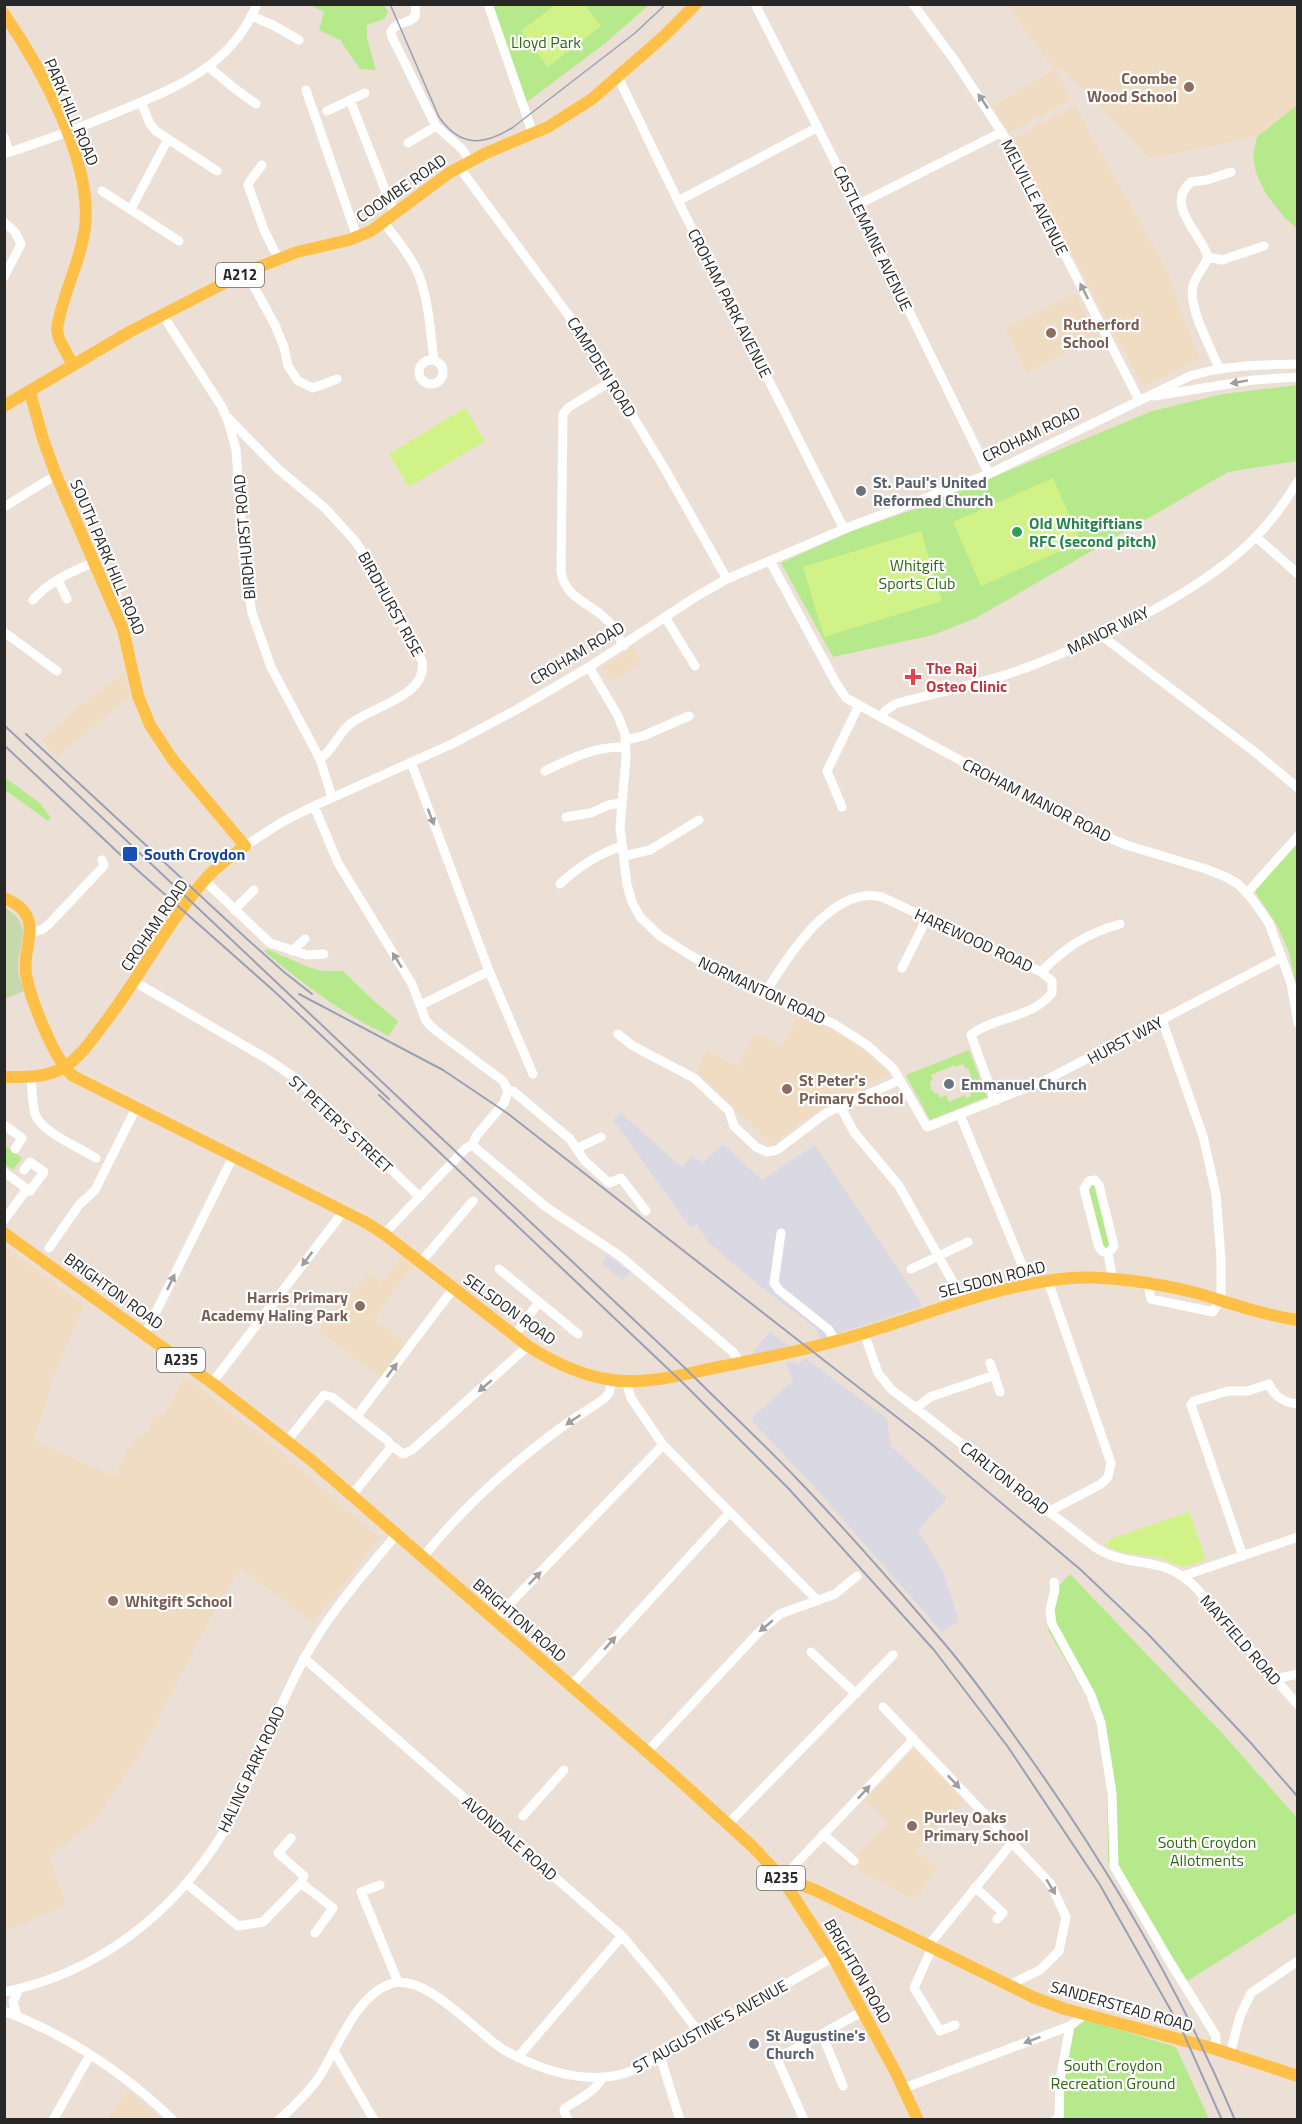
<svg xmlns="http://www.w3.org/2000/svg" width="1302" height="2124" viewBox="0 0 1302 2124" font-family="'Titillium Web',sans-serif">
<rect width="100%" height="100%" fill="#ece0d6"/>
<!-- industrial -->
<path fill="#dad8e3" d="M621 1113 682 1167 692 1155 703 1163 723 1144 762 1180 815 1145 923 1306 821 1339 814 1327 757 1284 707 1241 697 1224 690 1227 613 1120Z
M607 1255 630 1272 623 1280 601 1264Z
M770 1331 792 1349 752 1357V1354Z
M805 1358 887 1419 891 1446 947 1498 918 1530 942 1569 959 1621 942 1632 817 1490 750 1419 793 1381 785 1361 799 1364Z"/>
<!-- education -->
<path fill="#f0dcc3" d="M1007 5H1297V105L1257 137 1150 159 1063 69H1055L1071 100 1008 133 993 106 1054 69Z
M1075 106 1168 272 1186 326 1201 358 1143 387 1011 139Z
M1075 293 1097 337 1027 373 1005 329Z
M632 648 642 663 613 682 603 667Z
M125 672 130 696 58 756 41 740 93 695Z
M798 1017 827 1028 847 1039 868 1054 889 1075 829 1104 793 1128 772 1146 697 1071 706 1050 737 1066 754 1032 782 1046Z
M4 1246 84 1305 50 1384V1391L34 1440 115 1477 126 1451 136 1439 149 1430 154 1417 164 1414 185 1377 253 1429 380 1538 313 1623 241 1568 206 1626 142 1751 95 1821 49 1857 66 1905 5 1932Z
M402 1256 414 1265 374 1319 407 1344 381 1378 318 1330 349 1291 352 1293 368 1273 381 1283Z
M914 1749 963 1800 916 1851 938 1868 914 1900 842 1862 838 1856 857 1854 888 1823 865 1800Z
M128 2091 161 2119H106Z"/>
<!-- green -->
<path fill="#b6e98c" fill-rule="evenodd" d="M310 5H384L388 12 384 19 367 25V39L376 70 360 69 340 40 319 30 324 12Z
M493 5H649L603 45 527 102Z
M1297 105V229L1283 216 1266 194 1256 173 1253 154 1257 137Z
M1297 385V461L1228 472 976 618 933 635 833 657 781 563 852 531 924 506 1152 411 1223 394Z
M4 777 40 803 51 818 48 821 5 790Z
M1297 839V994L1289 952 1277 925 1255 892V889Z
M267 949 308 967 322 971H343L375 1002 398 1021 389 1036C343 1014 303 984 264 951Z
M969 1050 987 1097 930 1120 906 1075ZM963 1064 966 1069 968 1068 971 1076 965 1078 968 1086 975 1083 978 1089 970 1093 971 1096 966 1098 965 1095 949 1102 946 1095 940 1098 938 1093 935 1094 933 1090H931L930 1082 933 1080 931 1075 954 1065 955 1067Z
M4 1145 22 1158 13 1170 5 1164Z
M1094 1184 1097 1186 1112 1245 1104 1250 1087 1189 1089 1185Z
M1070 1574 1223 1734 1297 1818V1912L1181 1985 1108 1861 1107 1778 1093 1708 1048 1630 1050 1595Z
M1084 2019 1176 2047 1209 2119 1064 2120 1063 2081 1072 2027Z"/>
<!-- cemetery -->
<path fill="#c6d8ac" d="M4 907C32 924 21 937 18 963 17 973 21 982 24 991L5 999Z"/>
<!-- pitch -->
<path fill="#d1f286" d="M556 4 585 5 601 26 548 67 521 31Z
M465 408 485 441 409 487 389 454Z
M1053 478 1081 542 981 586 953 522Z
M921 531 942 601 824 637 803 567Z
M1189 1512 1206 1560 1183 1567 1158 1557 1123 1553 1103 1545 1109 1543 1108 1540Z"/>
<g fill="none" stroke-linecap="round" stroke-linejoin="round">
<!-- minor -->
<path stroke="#fff" stroke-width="9" d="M416 4 415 17C408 24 396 21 391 32L392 37 436 126 462 149 470 161
M488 4 533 134
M755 4 857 205 989 474
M913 4 955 61 1006 139 1139 400
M251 16 273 25 299 40
M209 67 234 88 256 104
M618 77 678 201 844 529
M306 90 357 237
M350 100 395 215
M141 102 150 124 156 131 217 171
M327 111 365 93
M4 137 9 152
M408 143 436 126
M4 154C44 141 82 127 120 111 177 87 232 66 257 4
M262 165 250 181 248 185 264 230 278 258
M459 167 586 339 666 471 727 579
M102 191 179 241
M678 201 818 127
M857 205 1002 132
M131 209 168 139
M4 222 15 232 21 244 4 277
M384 223C395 237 408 252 416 269 429 296 430 331 434 360
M1208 257 1222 260 1264 246
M246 272 275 325 284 347 288 366 298 381 313 388 337 379
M162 314 222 407 229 424 236 450 245 573 252 613 271 667 320 759 332 797
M419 372a12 12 0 1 1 24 0a12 12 0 1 1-24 0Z
M1219 368C1211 348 1188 308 1193 286 1195 276 1205 267 1208 257 1201 233 1164 205 1191 182L1207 180 1231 172
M612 381 569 407 563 414 561 571C564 597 589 603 605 618 613 625 618 636 624 646
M1154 396 1253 380 1298 377
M228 418 278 469 325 508 355 541 375 571 422 661C429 696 372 706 350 724 338 734 333 750 320 759
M4 507 56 475
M1256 537 1298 574
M770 561 836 683 846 698 1075 823 1126 845 1206 869 1226 877 1238 884 1252 899 1269 923 1291 983 1298 1023
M58 580 67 599
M33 600C49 581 72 572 94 562
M665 617 695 666
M4 632 57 671
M1102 636 1256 753 1298 788
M589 667 618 716 625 734 626 758 620 827 627 885 632 902 640 917 660 936 693 957 757 991 834 1024 867 1045 893 1068 927 1127 1044 1081 1282 957
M882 718 885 711 895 704C942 691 991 682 1036 664 1104 637 1189 597 1243 549 1265 530 1283 506 1298 481
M625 740 643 736 689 716
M411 762 489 971 533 1074
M545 771C572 758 595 746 626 747
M314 806 338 863 412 984 426 1021 435 1030 503 1081 508 1091
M842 807 827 771 859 705
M566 817 591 813 608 805 621 803
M245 846 282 822 314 806 454 743 516 710 589 667 697 596 727 579 844 529 989 474 1190 376C1226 365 1261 365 1298 364
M624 856 650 850 699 820
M205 881 270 943 307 955 324 954
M560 884C579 866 598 854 622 846
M1247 893 1298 836
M234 910 254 890
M31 933 43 929 49 924 102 868 104 865 102 860
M292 951 305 939
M902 968 927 918
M1041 972C1066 947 1085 934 1120 924
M135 982 269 1060 295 1078 420 1197
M764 995C784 962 822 901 864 896 870 895 877 896 882 897L1041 972 1052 981V993C1031 1019 995 1016 971 1035L995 1101
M421 1005 489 971
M618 1034 633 1046 694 1078 729 1111 734 1126 756 1147 767 1152 777 1150 826 1113 900 1080
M31 1076C32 1088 32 1102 35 1114 41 1132 80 1148 96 1158
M508 1091H513L570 1139 584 1160 609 1183 621 1178 646 1211
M840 1106 854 1132 899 1186 963 1300
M960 1115 1030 1284
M4 1125 22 1138 15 1149
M472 1145 546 1207 620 1256 733 1352 740 1363
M578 1148 601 1137
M24 1170 30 1162 44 1172 30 1191 27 1189
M4 1172 27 1189 4 1220
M1095 1180 1099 1185 1114 1246 1108 1254 1102 1251 1099 1247 1084 1189 1089 1181Z
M781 1233 774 1283 779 1290 829 1330 835 1341
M384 1234 465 1149 472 1145 477 1135 504 1103 508 1091
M49 1248 79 1205 95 1190 136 1108
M1108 1254 1113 1280
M420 1263 473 1201
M499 1269 578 1334
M911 1269 968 1242
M1048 1281 1111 1463 1108 1477 1101 1484 1048 1512
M1148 1284 1151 1299 1213 1312 1220 1300 1221 1293V1259L1216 1194 1203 1136 1162 1020
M864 1333 878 1373 891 1389 1096 1548C1134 1571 1162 1552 1197 1589L1298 1705
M145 1334 233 1157
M514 1336 539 1302
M990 1363 1000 1392
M626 1381 631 1398 663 1445 817 1600
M212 1383 343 1212
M916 1408 930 1397 995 1375
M357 1416 453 1289
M287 1441 324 1395 332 1397 388 1441 391 1447 352 1495
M392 1446 403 1454 412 1450 528 1346
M1243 1556 1191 1405 1194 1401 1228 1391H1248L1269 1384C1274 1396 1284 1403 1298 1404
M423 1557C464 1506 512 1463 566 1424 578 1415 592 1408 605 1398L609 1393 612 1380
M1183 1576 1298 1537
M1054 1582 1055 1590 1050 1610 1052 1624 1091 1695 1101 1723 1112 1793 1114 1866 1170 1962 1216 2036V2050
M494 1620 663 1445
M811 1652 856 1694
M304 1658 622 1936 663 1985 700 2034
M1275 1679 1298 1674
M571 1686 730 1512
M883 1707 1050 1883 1066 1917 1059 1951 1040 1970 1009 1985
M647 1752 757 1634 780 1614 835 1594 857 1576
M523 1816 564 1770
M728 1824 893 1655
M823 1834 854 1861
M781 1877 792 1868 914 1739
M186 1883 238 1926 263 1922 301 1883 304 1876 278 1853 291 1838
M301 1883 333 1908 315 1933
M380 1885 361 1892 398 1982
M975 1887 1003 1913 997 1919
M928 1946 1012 1843
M932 1948 914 1988 940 2031 955 2025
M4 1992C98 1973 173 1914 223 1833 235 1812 244 1789 254 1767 270 1731 285 1694 304 1659 328 1614 363 1575 396 1535
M4 2011C67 2035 125 2074 173 2120
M17 2016 13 2002 19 1989
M822 2034 843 2086
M334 2051 374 2120
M1230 2054 1240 2016 1251 1993 1298 1961
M660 2056 680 2120
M518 2057 622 1936
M904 2088 1070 2026 1084 2015
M53 2120 90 2055
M279 2120C293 2107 306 2095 317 2080 337 2051 354 1997 390 1984 425 1971 476 2033 504 2050 536 2068 576 2082 613 2076 635 2073 663 2054 683 2043 733 2015 783 1986 833 1957
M568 2120 564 2111 565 2108C579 2099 595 2092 603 2077
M804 2120 777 2059 863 2011
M1055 2120 1059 2118 1060 2080 1070 2026"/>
<!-- major -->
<path stroke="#ffc048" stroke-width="12" d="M4 14C40 66 93 162 85 227 81 262 62 294 57 329L59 339 73 365
M4 406 131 331 246 272 297 252 349 240 371 231 449 173 486 153 548 127 592 99 664 36 696 4
M4 898C48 916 21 944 26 975 31 1000 54 1060 73 1076L365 1222 384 1234 528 1346C553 1362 582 1376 612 1380 650 1385 686 1373 724 1366 774 1356 824 1346 874 1330 939 1310 1002 1284 1071 1278 1107 1275 1161 1284 1197 1293 1230 1303 1263 1315 1298 1320
M4 1077C23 1077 46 1078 63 1068 80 1058 94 1037 106 1021 142 974 169 919 209 875 220 864 233 855 245 846L173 760 150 725 138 696 123 629 56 475 43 439 30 392
M4 1233 212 1383 311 1460 668 1770 752 1846 781 1877 833 1957 896 2073 918 2120
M784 1882 796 1883 815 1890 1035 1998 1065 2009 1212 2048 1298 2076"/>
<!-- tram -->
<path stroke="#99a0b4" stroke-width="1.5" d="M390 4 439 117C460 147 483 146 512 128L635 33 666 4"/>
<!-- rail -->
<path stroke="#99a0b4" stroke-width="2" d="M4 725 685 1368C723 1406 762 1442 799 1481 849 1533 897 1588 943 1642 975 1679 1003 1720 1031 1759 1111 1872 1181 1992 1235 2120
M26 734 247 939 284 972 312 994
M4 745 126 860 275 992 389 1099
M299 994 443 1070 507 1113 930 1443 1081 1570 1147 1633 1250 1742 1298 1797
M379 1095 684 1384 789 1489 934 1650 1008 1747 1100 1885 1182 2030 1222 2120"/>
</g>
<!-- one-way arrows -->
<defs><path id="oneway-solid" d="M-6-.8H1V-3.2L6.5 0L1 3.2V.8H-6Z" transform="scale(1.5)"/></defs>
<g fill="#9e9e9e">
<use href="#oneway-solid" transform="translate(983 101) rotate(-124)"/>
<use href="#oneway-solid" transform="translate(1084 291) rotate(-117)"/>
<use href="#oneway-solid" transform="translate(1239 382) rotate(170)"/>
<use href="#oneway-solid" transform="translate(431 817) rotate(69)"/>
<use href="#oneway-solid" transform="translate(397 960) rotate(-122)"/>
<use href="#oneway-solid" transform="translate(307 1259) rotate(127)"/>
<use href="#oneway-solid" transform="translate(171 1282) rotate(-64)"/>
<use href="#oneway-solid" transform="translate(392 1370) rotate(-53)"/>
<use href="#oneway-solid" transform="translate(485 1386) rotate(139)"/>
<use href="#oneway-solid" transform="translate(573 1420) rotate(146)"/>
<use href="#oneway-solid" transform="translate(535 1578) rotate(-46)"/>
<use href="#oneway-solid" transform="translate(766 1626) rotate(140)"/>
<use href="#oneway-solid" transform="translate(610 1643) rotate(-48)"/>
<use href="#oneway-solid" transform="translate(954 1782) rotate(47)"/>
<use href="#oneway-solid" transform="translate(864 1792) rotate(-47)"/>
<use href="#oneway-solid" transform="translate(1051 1887) rotate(59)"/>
<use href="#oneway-solid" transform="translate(1032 2040) rotate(159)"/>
</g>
<!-- markers -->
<g fill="#8d6e63" stroke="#fff" stroke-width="2">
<circle cx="1189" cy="87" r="6"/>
<circle cx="1051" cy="333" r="6"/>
<circle cx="787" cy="1089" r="6"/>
<circle cx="360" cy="1306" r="6"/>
<circle cx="113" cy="1601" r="6"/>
<circle cx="912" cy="1826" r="6"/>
</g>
<g fill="#6b7280" stroke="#fff" stroke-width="2">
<circle cx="861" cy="491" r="6"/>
<circle cx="949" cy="1084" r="6"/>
<circle cx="754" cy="2044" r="6"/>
</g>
<circle fill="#2e9e5b" stroke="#fff" stroke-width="2" cx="1017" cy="532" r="6"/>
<path fill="#e0444e" stroke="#fff" stroke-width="2" d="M910 668h6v6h6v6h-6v6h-6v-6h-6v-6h6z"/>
<rect fill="#1a4fb4" stroke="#fff" stroke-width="2" x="122" y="846" width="16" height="16" rx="3"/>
<g text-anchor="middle" stroke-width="4.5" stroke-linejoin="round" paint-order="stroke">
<!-- shield labels -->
<g fill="#fff" stroke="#686868" stroke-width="1.5">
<rect x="216" y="263" width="48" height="24" rx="4.5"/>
<rect x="157" y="1348" width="48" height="24" rx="4.5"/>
<rect x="757" y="1866" width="48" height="24" rx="4.5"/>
</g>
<g font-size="15" font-weight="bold" fill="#272727">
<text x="240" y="280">A212</text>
<text x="181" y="1365">A235</text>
<text x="781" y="1883">A235</text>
</g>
<!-- park labels -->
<g font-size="16" fill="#2e6a11" stroke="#fff">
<text x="546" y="48">Lloyd Park</text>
<text x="917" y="571">Whitgift<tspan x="917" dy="18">Sports Club</tspan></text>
<text x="1207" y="1848">South Croydon<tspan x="1207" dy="18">Allotments</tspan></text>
<text x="1113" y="2071">South Croydon<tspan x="1113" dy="18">Recreation Ground</tspan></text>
</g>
<!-- education labels -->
<g font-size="16" font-weight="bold" fill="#785e54" stroke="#fff" text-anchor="start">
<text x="1177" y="84" text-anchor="end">Coombe<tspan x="1177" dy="18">Wood School</tspan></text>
<text x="1063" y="330">Rutherford<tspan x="1063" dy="18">School</tspan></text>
<text x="799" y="1086">St Peter's<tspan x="799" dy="18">Primary School</tspan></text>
<text x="348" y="1303" text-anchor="end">Harris Primary<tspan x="348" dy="18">Academy Haling Park</tspan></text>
<text x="125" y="1607">Whitgift School</text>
<text x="924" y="1823">Purley Oaks<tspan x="924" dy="18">Primary School</tspan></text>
</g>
<!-- street labels -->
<g font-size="16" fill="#272727" stroke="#fff">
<text transform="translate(72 112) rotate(67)" y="6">PARK HILL ROAD</text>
<text transform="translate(401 188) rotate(-35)" y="6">COOMBE ROAD</text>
<text transform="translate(1035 197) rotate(63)" y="6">MELVILLE AVENUE</text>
<text transform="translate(873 238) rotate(64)" y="6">CASTLEMAINE AVENUE</text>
<text transform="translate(730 303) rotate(63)" y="6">CROHAM PARK AVENUE</text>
<text transform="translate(602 367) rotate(58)" y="6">CAMPDEN ROAD</text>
<text transform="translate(1031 434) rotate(-26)" y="6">CROHAM ROAD</text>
<text transform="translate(244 537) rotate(-95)" y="6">BIRDHURST ROAD</text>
<text transform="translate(108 557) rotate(67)" y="6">SOUTH PARK HILL ROAD</text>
<text transform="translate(391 604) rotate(61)" y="6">BIRDHURST RISE</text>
<text transform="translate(1108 630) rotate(-26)" y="6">MANOR WAY</text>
<text transform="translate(577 653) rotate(-31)" y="6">CROHAM ROAD</text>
<text transform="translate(1037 800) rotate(27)" y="6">CROHAM MANOR ROAD</text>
<text transform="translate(154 925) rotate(-56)" y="6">CROHAM ROAD</text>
<text transform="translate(974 940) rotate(25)" y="6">HAREWOOD ROAD</text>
<text transform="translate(762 990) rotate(25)" y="6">NORMANTON ROAD</text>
<text transform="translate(1125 1040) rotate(-28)" y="6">HURST WAY</text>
<text transform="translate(341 1124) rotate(43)" y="6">ST PETER'S STREET</text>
<text transform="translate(992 1279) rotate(-14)" y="6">SELSDON ROAD</text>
<text transform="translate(114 1291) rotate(36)" y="6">BRIGHTON ROAD</text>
<text transform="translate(510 1309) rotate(36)" y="6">SELSDON ROAD</text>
<text transform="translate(1005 1478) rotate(38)" y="6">CARLTON ROAD</text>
<text transform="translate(520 1620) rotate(41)" y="6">BRIGHTON ROAD</text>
<text transform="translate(1241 1640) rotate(49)" y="6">MAYFIELD ROAD</text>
<text transform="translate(251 1769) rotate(-65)" y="6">HALING PARK ROAD</text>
<text transform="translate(510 1838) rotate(41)" y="6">AVONDALE ROAD</text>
<text transform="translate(858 1971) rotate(60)" y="6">BRIGHTON ROAD</text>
<text transform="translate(1122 2006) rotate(16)" y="6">SANDERSTEAD ROAD</text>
<text transform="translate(710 2026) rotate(-29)" y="6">ST AUGUSTINE'S AVENUE</text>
</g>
<!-- worship labels -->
<g font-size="16" font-weight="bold" fill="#5b616d" stroke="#fff" text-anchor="start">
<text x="873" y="488">St. Paul's United<tspan x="873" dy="18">Reformed Church</tspan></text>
<text x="961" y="1090">Emmanuel Church</text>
<text x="766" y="2041">St Augustine's<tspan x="766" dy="18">Church</tspan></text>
</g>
<!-- leisure labels -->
<g font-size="16" font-weight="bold" fill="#27864d" stroke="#fff" text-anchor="start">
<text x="1029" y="529">Old Whitgiftians<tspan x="1029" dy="18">RFC (second pitch)</tspan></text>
</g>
<!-- health labels -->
<g font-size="16" font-weight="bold" fill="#be3a42" stroke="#fff" text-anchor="start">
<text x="926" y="674">The Raj<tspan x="926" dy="18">Osteo Clinic</tspan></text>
</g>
<!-- transit labels -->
<g font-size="16" font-weight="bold" fill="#164399" stroke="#fff" text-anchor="start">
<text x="144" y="860">South Croydon</text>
</g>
</g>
<!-- border -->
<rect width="1302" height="2124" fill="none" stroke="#272727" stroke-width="12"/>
</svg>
